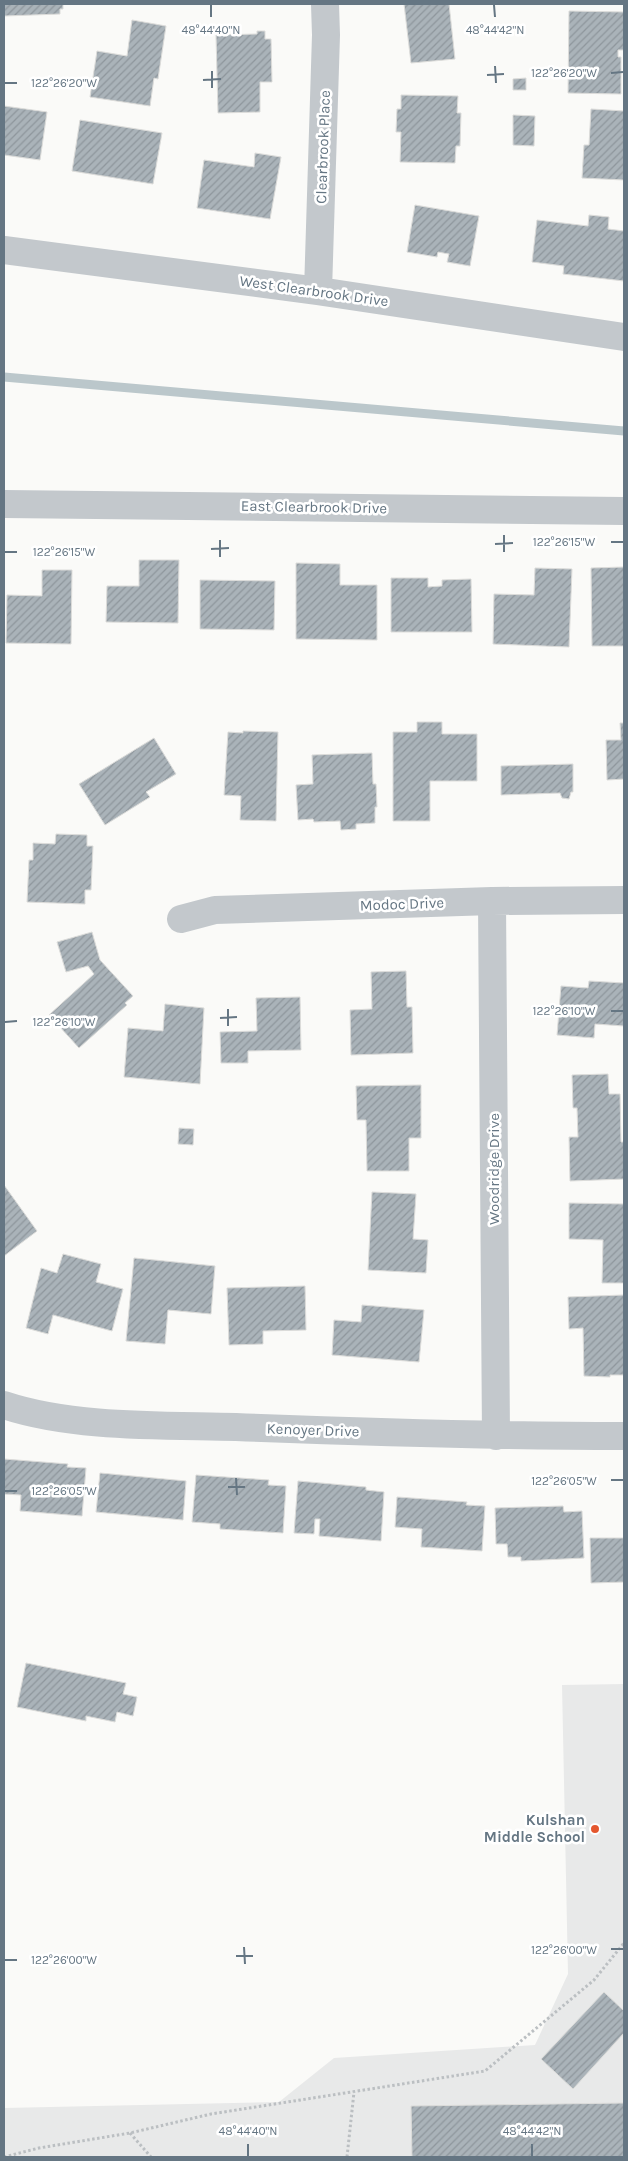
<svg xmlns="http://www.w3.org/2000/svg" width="628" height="2161" viewBox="0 0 628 2161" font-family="Karla,sans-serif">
<defs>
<pattern id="building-hatch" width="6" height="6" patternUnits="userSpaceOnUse" patternTransform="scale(1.25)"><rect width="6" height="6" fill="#aab3b9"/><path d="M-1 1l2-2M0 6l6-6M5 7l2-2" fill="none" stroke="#8e969c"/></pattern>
</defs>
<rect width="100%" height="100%" fill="#fafaf8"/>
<!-- built -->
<path fill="#e8e9e9" d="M624 1684V2157H4V2108L279 2102 334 2058 535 2045 568 1974 562 1685Z"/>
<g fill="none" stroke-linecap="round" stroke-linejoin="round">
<!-- stream -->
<path stroke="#bbc7cb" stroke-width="9" d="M4 377 624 431"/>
</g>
<!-- building -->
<path fill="url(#building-hatch)" stroke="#dcdcda" d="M4 4H63V9H60V14L4 16Z
M404 4H449L455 59 411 63Z
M569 11 624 12V50H618V57H621V94L568 93Z
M132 20 166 26 158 79 154 78 150 106 90 97 97 51 127 56Z
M257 31H265V39H271L272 82H260V112L218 113 216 35 257 34Z
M526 78V90H513V79Z
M401 95 458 96 457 113H461L460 146H456L455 163 400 162 401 132H396L397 109H401Z
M4 106 47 112 40 160 4 155Z
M591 109 624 111V180L582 178 584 145H589Z
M513 115 535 116 534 146 513 145Z
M80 120 162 133 153 184 72 171Z
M255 153 281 157 270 219 197 208 204 160 254 167Z
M415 205 479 216 470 266 447 262 449 254 438 252 437 257 407 252Z
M589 215 609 217 608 229 624 231V281L563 274 564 266 532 262 537 220 588 226Z
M139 560H179L178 623 106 622 107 586H139Z
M296 563 340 564V585H377V640L296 639Z
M624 567V646H592L591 568Z
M535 568 572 569 569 647 493 644 494 594 534 595Z
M42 570H72L71 644 6 643 7 595 42 596Z
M391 578H428V587L442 586V580L471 579 472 632H391Z
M200 580 275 581 274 630 200 629Z
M417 722H442V734H477V781H430V821H393V732H417Z
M620 723H624V779L607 780 606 740H621Z
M243 731 278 732 276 821 240 820 241 796 224 795 228 732 243 733Z
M154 738 176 774 146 792 150 797 105 825 79 784Z
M372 753 373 784H376L377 807H375V823L356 824V829L341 830 340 821 314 822 313 819 298 820 296 785 313 784 312 755Z
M573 764V792H571L569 799 562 798 560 793 501 795V766Z
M56 834 87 835V846H93L91 890H85V904L27 902 29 860H33V843L55 844Z
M92 932 100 960 133 996 125 1003 127 1005 79 1048 49 1015 94 974 88 966 66 972 57 942Z
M406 971 407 1007H412L413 1053 351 1055 350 1010 372 1009 371 972Z
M589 981 624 983V1026L595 1024 594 1038 557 1035 561 986 588 988Z
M300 997 301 1050 248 1051V1063H221L220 1032 257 1031 256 998Z
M165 1004 204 1008 200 1084 124 1077 128 1028 163 1031Z
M608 1074 609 1094H620L621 1142H624V1179L570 1181 569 1137H578L577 1108H573L572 1075Z
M421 1085V1138H409V1171H367L366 1120H357L356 1086Z
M179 1128 194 1129 193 1145 178 1144Z
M4 1185 37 1231 4 1256Z
M372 1192 416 1194 413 1239 428 1240 426 1273 368 1270Z
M569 1203 624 1204V1283H602L603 1240 569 1239Z
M63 1254 101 1264 96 1282 123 1289 112 1331 53 1315 48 1334 26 1328 41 1268 57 1273Z
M134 1258 215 1266 211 1314 168 1310 165 1344 126 1341Z
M305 1286 306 1330 263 1331V1344L229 1345 227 1288Z
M624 1295V1375H610V1377L584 1376 583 1328 569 1329 568 1297Z
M362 1305 424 1310 419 1362 332 1355 334 1320 361 1322Z
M4 1459 68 1464 67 1467 86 1468 82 1516 20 1511 21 1495 4 1494Z
M100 1473 186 1481 183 1520 96 1512Z
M196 1475 269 1480 268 1485 286 1486 283 1533 220 1529V1524L192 1522Z
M298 1481 366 1487V1490L384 1492 381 1541 319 1536 320 1519H315L314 1534 294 1533Z
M397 1497 467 1502 466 1505 485 1506 482 1551 421 1547 422 1529 395 1527Z
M563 1506 564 1512 582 1511 584 1558 521 1561V1557H508L507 1544H496L495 1508Z
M590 1538H624V1582L591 1583Z
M26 1663 126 1683 123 1694 137 1697 133 1716 117 1712 115 1722 86 1716V1721L17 1707Z
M604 1992 624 2011V2033L573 2089 541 2059Z
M624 2103V2157H412L411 2106Z"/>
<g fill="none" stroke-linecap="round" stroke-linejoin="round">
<!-- path -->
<path stroke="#bbbfc2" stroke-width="3" stroke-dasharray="2.5 2.5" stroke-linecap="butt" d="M130 2133 151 2157
M4 2157 39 2148 130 2133 211 2114 485 2071 594 1980 624 1943
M347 2157 354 2092"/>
<!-- minor -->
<path stroke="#c3c8cc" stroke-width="28" d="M4 250 318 291 624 337
M318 291 326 35 325 4
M4 504 624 511
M492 901 496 1436
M181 919 215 910 492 901 624 900
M4 1405C73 1428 162 1425 236 1427 365 1432 495 1436 624 1436"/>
</g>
<!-- ticks -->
<path fill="none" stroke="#657683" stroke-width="2" d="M211 5V17M494 5 495 17M495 66 496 83M212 71V88M611 73 623 72M487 75 504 74M203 80 221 79M5 83H17M504 535V552M220 540V557M611 542H623M495 544 513 543M211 549 229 548M5 552H17M228 1009V1026M611 1011H623M220 1018 237 1017M5 1022 17 1021M236 1478 237 1495M611 1480H623M228 1487H245M5 1491H17M244 1947 245 1964M611 1949H623M236 1956H253M5 1960H17M248 2144V2156M532 2144V2156"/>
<!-- markers -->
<circle fill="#e4572e" stroke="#fff" stroke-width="2" cx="595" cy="1829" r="5"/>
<g text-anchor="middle" stroke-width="5" stroke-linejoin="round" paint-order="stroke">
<!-- street labels -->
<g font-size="15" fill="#657683" stroke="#fff">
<text transform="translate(323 147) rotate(-88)" y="5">Clearbrook Place</text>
<text transform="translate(314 291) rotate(8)" y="5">West Clearbrook Drive</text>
<text transform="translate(314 507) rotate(1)" y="5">East Clearbrook Drive</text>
<text transform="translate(402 904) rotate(-2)" y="5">Modoc Drive</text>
<text transform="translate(494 1169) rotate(-90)" y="5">Woodridge Drive</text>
<text transform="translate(313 1430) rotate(2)" y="5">Kenoyer Drive</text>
</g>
<!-- poi labels -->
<g font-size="15" font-weight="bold" fill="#657683" stroke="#fff" text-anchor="end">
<text x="585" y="1825">Kulshan<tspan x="585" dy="17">Middle School</tspan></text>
</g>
</g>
<g font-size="12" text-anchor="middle" fill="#657683" stroke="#fff" stroke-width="5" stroke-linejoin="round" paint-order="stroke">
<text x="211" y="34">48°44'40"N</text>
<text x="495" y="34">48°44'42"N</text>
<text x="564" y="77">122°26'20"W</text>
<text x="64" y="87">122°26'20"W</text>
<text x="564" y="546">122°26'15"W</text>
<text x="64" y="556">122°26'15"W</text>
<text x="564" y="1015">122°26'10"W</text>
<text x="64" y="1026">122°26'10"W</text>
<text x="564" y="1485">122°26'05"W</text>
<text x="64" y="1495">122°26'05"W</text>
<text x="564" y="1954">122°26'00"W</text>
<text x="64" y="1964">122°26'00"W</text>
<text x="248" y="2135">48°44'40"N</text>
<text x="532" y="2135">48°44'42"N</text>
</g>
<!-- border -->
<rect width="628" height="2161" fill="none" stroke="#657683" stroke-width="10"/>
</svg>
